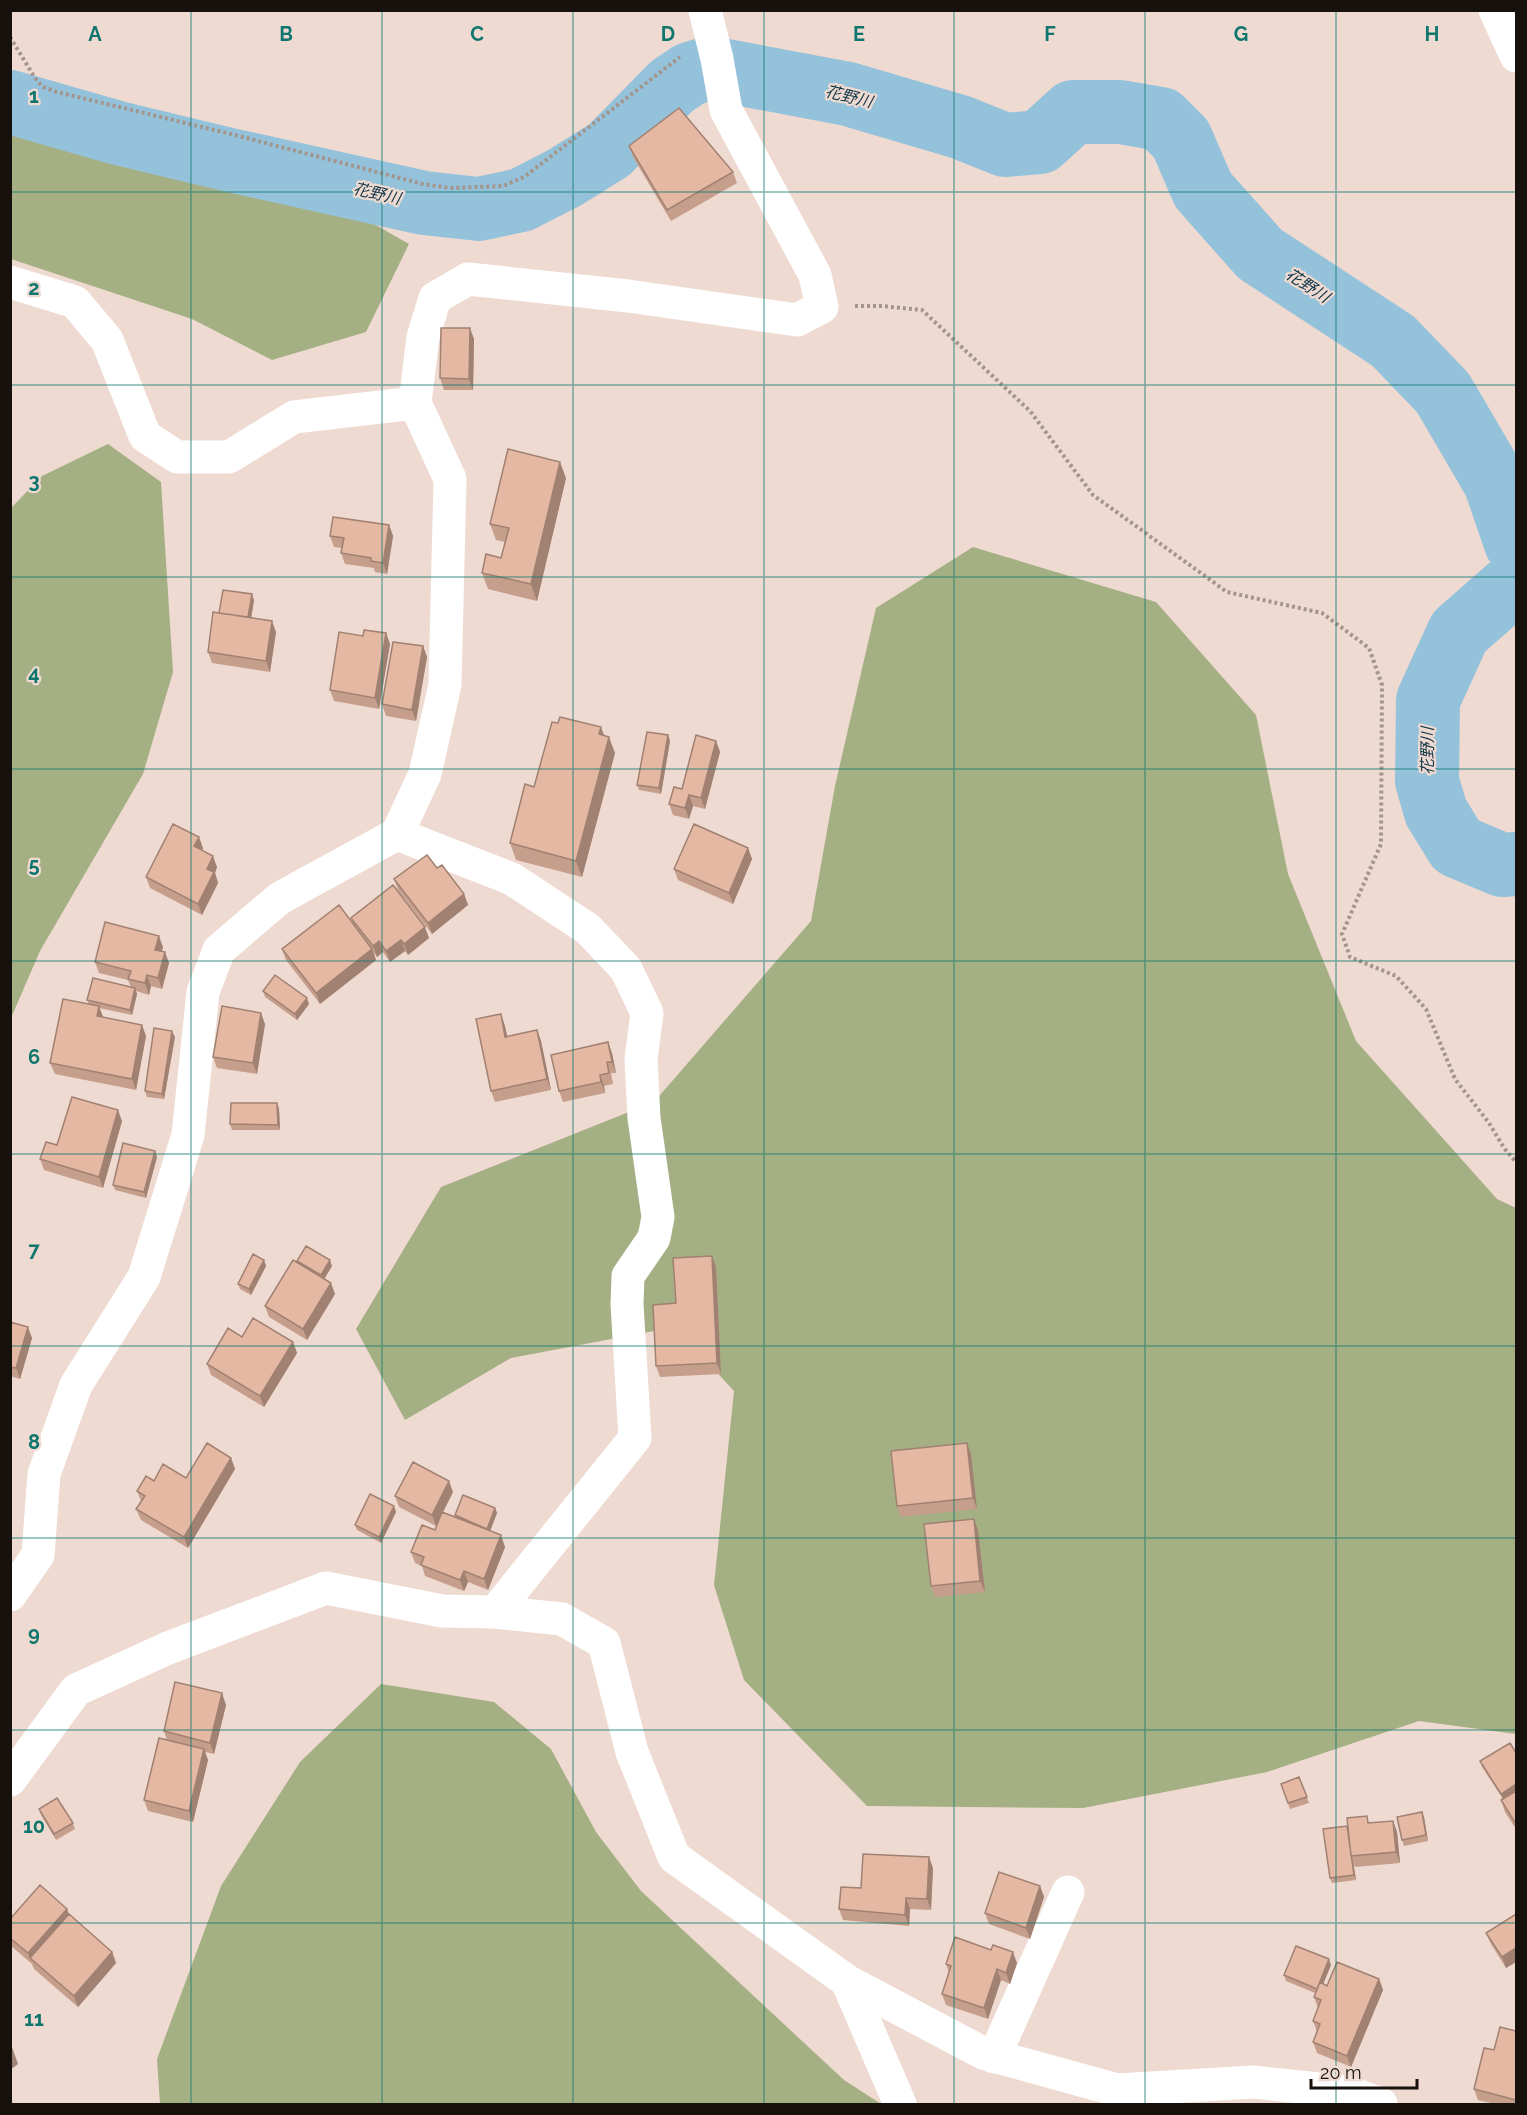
<svg xmlns="http://www.w3.org/2000/svg" width="1527" height="2115" viewBox="0 0 1527 2115" font-family="Raleway,'Noto Sans JP',sans-serif">
<rect width="100%" height="100%" fill="#efdad1"/>
<!-- forest -->
<path fill="#a5af84" d="M11 121 102 155 236 192 311 201 353 212 409 244 366 332 272 360 192 319 11 259Z
M108 444 161 482 173 672 143 774 40 951 11 1018V508L42 476Z
M973 547 1156 602 1256 715 1288 874 1356 1041 1497 1199 1516 1208V1734L1419 1721 1267 1772 1083 1808 867 1806 744 1680 714 1585 734 1391 675 1327 511 1358 405 1420 356 1329 441 1187 654 1102 811 921 835 786 876 608Z
M381 1684 494 1702 551 1749 596 1832 641 1891 844 2080 881 2104H160L157 2059 221 1886 300 1762Z"/>
<g fill="none" stroke-linecap="round" stroke-linejoin="round">
<!-- river -->
<path stroke="#95c2db" stroke-width="64" d="M10 102 118 133 230 160 424 203 479 209 521 200 564 178 609 150 672 86 690 74 710 68 848 94 960 127 1005 145 1040 142 1073 112H1120L1161 119 1181 139 1203 190 1260 254 1393 341 1443 393 1495 482 1516 543
M1516 582 1459 632 1428 700 1427 781 1436 812 1457 846 1502 865 1516 864"/>
<!-- path -->
<path stroke="#a3948c" stroke-width="4" stroke-dasharray="3 3" stroke-linecap="butt" d="M10 37 35 78 43 87 57 92 231 134 423 184 450 188 503 186 524 177 680 57
M855 306H882L922 310 1030 411 1093 495 1227 592 1322 613 1369 648 1382 685 1381 844 1342 934 1350 957 1396 976 1426 1009 1455 1079 1489 1123 1504 1148 1516 1162"/>
<!-- minor -->
<path stroke="#fff" stroke-width="33" d="M1495 10 1516 56
M10 282 75 302 107 340 145 436 177 457H229L294 417 415 403
M397 834 512 879 588 929 626 969 647 1013 641 1059 644 1118 658 1217 654 1238 628 1276 627 1304 635 1438 495 1612
M10 1595 38 1555 44 1474 76 1385 144 1277 188 1135 203 992 219 950 280 898 397 834 425 774 445 685 450 479 415 403 423 337 435 298 468 279 628 296 797 320 822 307 815 275 726 110 717 59 705 10
M10 1780 76 1690 168 1648 326 1588 442 1611 495 1612 562 1619 604 1643 632 1752 674 1857 847 1981 983 2053 1117 2090 1253 2082 1348 2092 1381 2104
M847 1981 900 2104
M994 2057 1068 1892"/>
</g>
<!-- wall -->
<path fill="#c59e8c" d="M629 146 733 172 737 183 671 221 633 157Z
M474 339 473 390H444L440 378Z
M566 478 537 601 488 589 482 573 501 558 505 542 496 540 490 524Z
M389 525 393 536 387 574 375 572 374 568 345 564 341 553 342 548 334 547 330 536Z
M254 600 251 618 276 632 270 672 212 663 208 652 219 613Z
M386 633 390 644 379 709 334 701 330 690 363 636Z
M423 646 427 657 416 721 386 716 382 704Z
M604 735 615 753 582 877 516 860 510 843 534 787Z
M668 735 670 741 661 794 639 790 637 785Z
M716 741 720 752 705 809 693 806 689 819 673 815 669 804 682 789Z
M203 848 202 850 217 867 215 873 218 883 202 915 150 888 146 877Z
M748 848 752 859 733 904 678 880 674 869Z
M437 868 464 894 468 905 432 934 398 890 394 879Z
M351 918 429 938 408 955 405 951 390 962 383 952 377 957 374 953 376 960 320 1004 286 960 282 949 353 924Z
M163 947 162 951 169 963 162 989 151 986 149 995 136 991 137 994 132 1015 99 1008 103 1017 146 1036 136 1090 55 1074 50 1063 89 1005 87 1000 131 987 128 980 99 973 95 962Z
M263 991 309 1004 297 1020 265 997Z
M501 1014 507 1036 537 1030 541 1041 551 1090 495 1102 491 1091Z
M265 1024 257 1074 217 1068 213 1057Z
M175 1037 164 1099 147 1097 145 1091Z
M612 1053 616 1073H611L613 1084 604 1086 605 1093 563 1102 559 1091Z
M277 1103 279 1109 280 1130H232L230 1124Z
M122 1121 103 1188 44 1170 40 1159 57 1145Z
M157 1157 146 1198 115 1190 113 1185Z
M264 1260 266 1266 251 1295 240 1289 238 1284Z
M297 1261 332 1266 324 1279 335 1294 307 1340 269 1317 265 1306 298 1263Z
M716 1267 721 1374 660 1377 656 1366 676 1303Z
M10 1322 32 1338 20 1379 10 1376Z
M242 1337 293 1342 297 1353 264 1407 211 1375 207 1364Z
M967 1443 971 1454 977 1509 901 1517 897 1506Z
M231 1458 235 1469 188 1548 141 1520 136 1509 141 1501 137 1491 154 1481 186 1478Z
M453 1492 443 1512 455 1517V1515L495 1508 497 1513 490 1531 505 1547 488 1590 468 1582 464 1591 425 1576 422 1566 415 1563 411 1552 435 1530 438 1522 436 1526 399 1507 395 1496Z
M394 1506 396 1512 381 1543 357 1530 355 1525Z
M974 1519 978 1530 985 1592 935 1597 931 1586Z
M226 1705 214 1754 205 1752 208 1760 193 1822 148 1811 144 1800 167 1740 164 1731Z
M1516 1753V1829L1505 1812 1501 1800 1503 1799 1482 1767 1480 1761Z
M1299 1777 1309 1803 1290 1809 1281 1784Z
M39 1809 73 1823 75 1829 56 1840 41 1815Z
M1424 1817 1428 1841 1404 1846 1402 1840Z
M1393 1821 1397 1832 1400 1863 1355 1867 1353 1861 1356 1880 1332 1883 1330 1878 1348 1830 1370 1823Z
M933 1868 931 1910 910 1909 909 1926 843 1920 839 1909 861 1888Z
M1040 1886 1044 1897 1030 1939 989 1924 985 1913Z
M67 1909 69 1914 112 1952 116 1963 78 2007 34 1969 32 1964 10 1945V1919Z
M1516 1914V1962L1506 1968 1491 1944 1486 1933Z
M1017 1963 1010 1984 1001 1980 988 2019 946 2005 942 1994 949 1973 946 1964Z
M1331 1965 1323 1984 1327 1986 1379 1979 1383 1990 1351 2067 1317 2053 1313 2042 1317 2032 1313 2021 1318 2008 1314 1997 1315 1993 1286 1981 1284 1975Z
M1516 2031V2104H1495L1478 2100 1474 2089 1494 2050Z"/>
<!-- shaded-wall -->
<path fill="#a08172" d="M470 328 474 339 473 390 469 379Z
M560 462 566 478 537 601 531 584Z
M389 525 393 536 387 574 383 563Z
M252 594 254 600 250 625 248 619Z
M272 621 276 632 270 672 266 661Z
M386 633 390 644 379 709 375 698Z
M423 646 427 657 416 721 412 710Z
M601 727 607 743 599 734Z
M668 735 670 741 661 794 659 788Z
M609 737 615 753 582 877 576 861Z
M716 741 720 752 705 809 701 798Z
M689 795 693 806 689 819 685 808Z
M199 837 203 848 198 857 194 846Z
M748 848 752 859 733 904 729 893Z
M213 856 217 867 215 873 218 883 202 915 198 904 207 869Z
M464 894 468 905 432 934 428 923Z
M425 927 429 938 408 955 404 944Z
M159 936 163 947 159 961 155 950Z
M401 940 405 951 390 962 386 951Z
M379 941 383 952 377 957 373 946Z
M372 949 376 960 320 1004 316 993Z
M165 952 169 963 162 989 158 978Z
M147 975 151 986 149 995 145 983Z
M135 988 137 994 132 1015 130 1010Z
M307 998 309 1004 297 1020 295 1014Z
M99 1006 103 1017 97 1016Z
M261 1013 265 1024 257 1074 253 1063Z
M501 1014 505 1026 510 1048 505 1037Z
M142 1025 146 1036 136 1090 132 1079Z
M537 1030 541 1041 551 1090 547 1079Z
M172 1031 175 1037 164 1099 162 1094Z
M608 1042 612 1053 616 1073 612 1062Z
M600 1075 604 1086 605 1093 601 1082Z
M277 1103 279 1109 280 1130 278 1125Z
M118 1110 122 1121 103 1188 99 1177Z
M155 1151 157 1157 146 1198 144 1192Z
M712 1256 716 1267 721 1374 717 1363Z
M264 1260 266 1266 251 1295 249 1289Z
M330 1260 332 1266 323 1281 321 1275Z
M331 1283 335 1294 307 1340 303 1329Z
M28 1327 32 1338 20 1379 16 1368Z
M293 1342 297 1353 264 1407 260 1396Z
M967 1443 971 1454 977 1509 973 1498Z
M231 1458 235 1469 188 1548 184 1537Z
M449 1481 453 1492 436 1526 432 1515Z
M394 1506 396 1512 381 1543 379 1537Z
M495 1508 497 1513 489 1534 487 1529Z
M974 1519 978 1530 985 1592 980 1581Z
M501 1535 505 1547 488 1590 484 1579Z
M464 1571 468 1582 464 1591 460 1580Z
M222 1693 226 1705 214 1754 210 1743Z
M204 1749 208 1760 193 1822 189 1811Z
M1516 1784V1791L1503 1800 1501 1794Z
M1422 1812 1424 1817 1428 1841 1426 1835Z
M1393 1821 1397 1832 1400 1863 1396 1852Z
M1347 1826 1349 1831 1351 1856 1353 1861 1356 1880 1354 1875Z
M929 1857 933 1868 931 1910 927 1899Z
M1040 1886 1044 1897 1030 1939 1026 1928Z
M906 1898 910 1909 909 1926 905 1915Z
M67 1909 71 1920 30 1958 32 1964 28 1953Z
M1516 1948V1962L1506 1968 1502 1957Z
M112 1952 116 1963 78 2007 74 1996Z
M1013 1952 1017 1963 1010 1984 1006 1973Z
M1329 1959 1331 1965 1319 1994 1317 1989Z
M997 1969 1001 1980 988 2019 984 2008Z
M1379 1979 1383 1990 1351 2067 1347 2056Z
M12 2047 18 2064 10 2070V2049Z"/>
<!-- building -->
<path fill="#e5b8a3" stroke="#a08172" stroke-width="1.5" d="M679 108 733 172 667 210 629 146Z
M441 328H470L469 379 440 378Z
M508 449 560 462 531 584 482 573 486 554 501 558 509 528 490 524Z
M333 517 389 525 383 563 371 561V558L341 553 344 538 330 536Z
M223 590 252 594 248 617 219 613Z
M213 612 272 621 266 661 208 652Z
M364 630 386 633 375 698 330 690 339 632 363 636Z
M393 642 423 646 412 710 382 704Z
M560 717 601 727 599 734 609 737 576 861 510 843 525 784 534 787 552 722 558 723Z
M647 732 668 735 659 788 637 785Z
M696 735 716 741 701 798 689 795 685 808 669 804 674 787 682 789Z
M173 824 199 837 194 846 213 856 207 869 214 872 198 904 146 877Z
M694 824 748 848 729 893 674 869Z
M427 855 437 868 442 865 464 894 428 923 394 879Z
M393 885 425 927 404 944 401 940 386 951 379 941 373 946 351 918Z
M339 905 372 949 316 993 282 949Z
M105 922 159 936 155 950 165 952 158 978 147 975 145 983 128 979 131 971 95 962Z
M275 975 307 998 295 1014 263 991Z
M93 978 135 988 130 1010 87 1000Z
M63 999 99 1006 97 1016 142 1025 132 1079 50 1063Z
M222 1006 261 1013 253 1063 213 1057Z
M501 1014 505 1037 537 1030 547 1079 491 1091 476 1019Z
M154 1028 172 1031 162 1094 145 1091Z
M608 1042 612 1062H607L609 1073 600 1075 601 1082 559 1091 551 1055Z
M72 1097 118 1110 99 1177 40 1159 46 1142 57 1145Z
M231 1103H277L278 1125 230 1124Z
M123 1143 155 1151 144 1192 113 1185Z
M306 1246 330 1260 321 1275 297 1261Z
M253 1254 264 1260 249 1289 238 1284Z
M712 1256 717 1363 656 1366 653 1305 676 1303 673 1258Z
M293 1260 331 1283 303 1329 265 1306Z
M253 1318 293 1342 260 1396 207 1364 228 1328 242 1337Z
M10 1322 28 1327 16 1368 10 1367Z
M207 1443 231 1458 184 1537 136 1509 145 1496 137 1491 146 1476 154 1481 163 1464 186 1478Z
M967 1443 973 1498 897 1506 891 1451Z
M413 1462 449 1481 432 1515 395 1496Z
M370 1494 394 1506 379 1537 355 1525Z
M463 1495 495 1508 487 1529 455 1515Z
M442 1512 501 1535 484 1579 464 1571 460 1580 421 1565 424 1557 411 1552 422 1525 435 1530Z
M974 1519 980 1581 931 1586 924 1524Z
M175 1682 222 1693 210 1743 164 1731Z
M159 1738 204 1749 189 1811 144 1800Z
M1510 1743 1516 1753V1784L1501 1794 1480 1761Z
M1299 1777 1307 1797 1288 1803 1281 1784Z
M1516 1791V1824L1501 1800Z
M57 1798 73 1823 54 1834 39 1809Z
M1422 1812 1426 1835 1402 1840 1397 1817Z
M1367 1816 1368 1823 1393 1821 1396 1852 1351 1856 1347 1818Z
M1347 1826 1354 1875 1330 1878 1323 1829Z
M863 1854 929 1857 927 1899 906 1898 905 1915 839 1909 841 1887 861 1888Z
M999 1872 1040 1886 1026 1928 985 1913Z
M40 1885 67 1909 28 1953 10 1938V1919Z
M69 1914 112 1952 74 1996 30 1958Z
M1516 1914V1948L1502 1957 1486 1933Z
M955 1937 991 1950 993 1945 1013 1952 1006 1973 997 1969 984 2008 942 1994 951 1966 946 1964Z
M1296 1946 1329 1959 1317 1989 1284 1975Z
M1337 1962 1379 1979 1347 2056 1313 2042 1320 2024 1313 2021 1321 2000 1314 1997 1320 1982 1327 1986Z
M1500 2027 1516 2031V2100L1474 2089 1484 2048 1494 2050Z"/>
<!-- grid -->
<path fill="none" stroke="#0f766e" stroke-width="1.5" stroke-opacity="0.55" d="M191 10V2104M382 10V2104M573 10V2104M764 10V2104M954 10V2104M1145 10V2104M1336 10V2104M10 192H1516M10 385H1516M10 577H1516M10 769H1516M10 961H1516M10 1154H1516M10 1346H1516M10 1538H1516M10 1730H1516M10 1923H1516"/>
<g text-anchor="middle" stroke-width="4.5" stroke-linejoin="round" paint-order="stroke">
<!-- water labels -->
<g font-size="16" font-style="italic" fill="#0e3548" stroke="#efdad1">
<text transform="translate(849 96) rotate(14)" y="6">花野川</text>
<text transform="translate(377 193) rotate(13)" y="6">花野川</text>
<text transform="translate(1308 285) rotate(33)" y="6">花野川</text>
<text transform="translate(1427 751) rotate(-90)" y="6">花野川</text>
</g>
</g>
<g font-size="20" text-anchor="middle" font-weight="bold" fill="#0f766e" stroke="#efdad1" stroke-width="4.5" stroke-linejoin="round" paint-order="stroke">
<text x="95" y="41">A</text>
<text x="286" y="41">B</text>
<text x="477" y="41">C</text>
<text x="668" y="41">D</text>
<text x="859" y="41">E</text>
<text x="1050" y="41">F</text>
<text x="1241" y="41">G</text>
<text x="1432" y="41">H</text>
<text x="34" y="103">1</text>
<text x="34" y="295">2</text>
<text x="34" y="488">3</text>
<text x="34" y="680">4</text>
<text x="34" y="872">5</text>
<text x="34" y="1064">6</text>
<text x="34" y="1257">7</text>
<text x="34" y="1449">8</text>
<text x="34" y="1641">9</text>
<text x="34" y="1833">10</text>
<text x="34" y="2026">11</text>
</g>
<!-- border -->
<rect width="1527" height="2115" fill="none" stroke="#17110d" stroke-width="24"/>
<!-- scale -->
<path d="M1311 2079v9h106v-9" fill="none" stroke="#17110d" stroke-width="3"/>
<text x="1320" y="2079" font-size="18" fill="#17110d" stroke="#efdad1" stroke-width="4.5" paint-order="stroke">20 m</text>
</svg>
